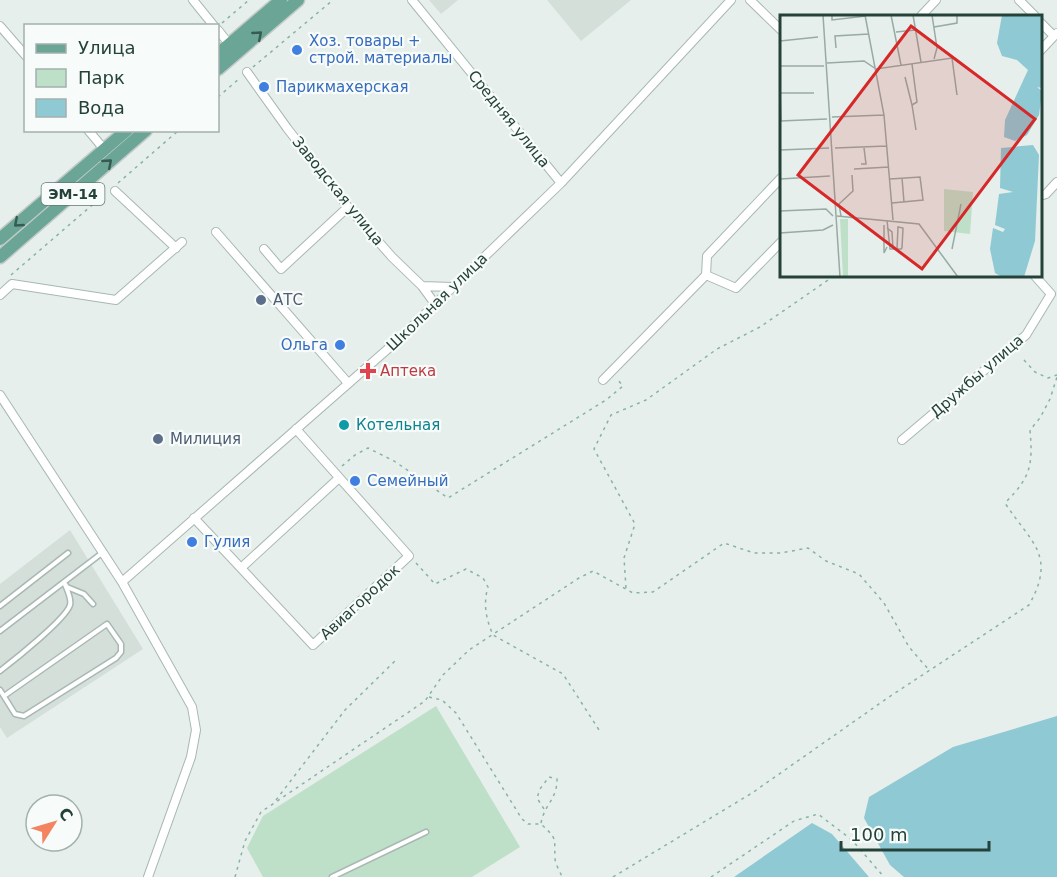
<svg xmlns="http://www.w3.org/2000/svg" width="1057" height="877" viewBox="0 0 1057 877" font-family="'DejaVu Sans',sans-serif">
<rect width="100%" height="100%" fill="#e6efeb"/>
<!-- built -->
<path fill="#d4dfda" d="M429 0H458L441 14Z
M547 0H631L581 41Z
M70 530 143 649 7 738 0 727V584Z"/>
<!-- green -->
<path fill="#bfe0c8" d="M436 706 520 847 472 877H263L247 848 263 816Z"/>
<!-- water -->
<path fill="#8ec9d4" d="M1057 716V877H904L890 865 864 818 869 797 953 747Z
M812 823 832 834 869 877H734Z"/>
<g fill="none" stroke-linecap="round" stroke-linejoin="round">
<defs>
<path id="service" d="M65 584 67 587 84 594 93 604
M0 606 68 553
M0 631 102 553
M0 671C13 661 66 619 70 605 72 598 66 588 64 582
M0 690 15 714 24 716 116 658 121 652V644L107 624 4 696
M332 877 426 832"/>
<path id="minor" d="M193 0 214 26
M412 0 561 183
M750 0 781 30
M1019 0 1035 16
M921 16 936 0
M1040 22 1054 36
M0 26 26 56
M218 30 229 44
M1040 51 1057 33
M247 72 287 128 348 207 392 257 422 286 435 304
M88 130 104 149
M115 191 176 248
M1040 196 1046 194 1057 182
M216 232 348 383
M264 249 281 269 348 207
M706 275 707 256 781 178
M422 286 452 287
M0 295 12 284 116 300 182 242
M603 380 706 275 736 288 781 242
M0 395 122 582 192 707 196 730 191 757 148 877
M902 440 1026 335 1051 294 1035 276
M194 518 313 645 409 556 296 429
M241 568 339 478
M122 582 398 340 561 183 731 0"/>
<path id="primary" d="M218 54 281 0
M218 69 298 0
M0 239 127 130
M0 257 146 130"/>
</defs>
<!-- service casing -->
<use href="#service" stroke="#a8b8b2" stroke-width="7"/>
<!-- minor casing -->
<use href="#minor" stroke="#a8b8b2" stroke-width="10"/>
<!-- primary casing -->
<use href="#primary" stroke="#c2cac8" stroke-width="15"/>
<!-- path -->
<path stroke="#86b3a5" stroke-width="1.5" stroke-dasharray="3 4.5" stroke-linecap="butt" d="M222 23 249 0
M253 67 333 0
M218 97 240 78
M118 183 179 130
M11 275 105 194
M1024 360 1035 372 1048 378 1057 375
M342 466 355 455 368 448 394 461 448 498 606 400 623 386 617 379
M416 563 435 584 466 569 483 578 488 587C483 604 486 619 493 635L563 674 601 733
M626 588 624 558 635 524 594 449 611 415 646 400 717 349 760 327 834 276
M429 697 442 700 456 713 522 819 528 824H541C558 840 554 837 555 858 555 864 560 871 562 877
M276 800 345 710 396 660
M541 823C545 803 557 800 557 779L549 777 540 789 537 798 544 809
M235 877 245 841 261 812 425 701 443 675 469 650 579 578 593 571 633 593 653 592 724 543 754 553H781L808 548 826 561 859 574 884 603 909 647 929 670
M613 877 752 793 889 697 1029 605C1057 555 1031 543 1005 503 1031 477 1033 465 1030 430L1040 418 1050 399 1057 377
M711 877 794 821 818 814 852 840 884 877"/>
<!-- service -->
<use href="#service" stroke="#fff" stroke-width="4"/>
<!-- minor -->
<use href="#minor" stroke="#fff" stroke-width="8"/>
<!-- primary -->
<use href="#primary" stroke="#6aa596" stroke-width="12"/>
</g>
<!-- one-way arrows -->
<defs><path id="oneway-chevron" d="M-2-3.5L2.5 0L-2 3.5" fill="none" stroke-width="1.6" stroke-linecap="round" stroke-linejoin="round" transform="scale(1.5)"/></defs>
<g stroke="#365b51">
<use href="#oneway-chevron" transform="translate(258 35) rotate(-41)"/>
<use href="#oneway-chevron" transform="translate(108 163) rotate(-41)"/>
<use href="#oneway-chevron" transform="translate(18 223) rotate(139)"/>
</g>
<!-- markers -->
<g fill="#3f7fe0" stroke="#f7fbf9" stroke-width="2">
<circle cx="297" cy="50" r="6"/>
<circle cx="264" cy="87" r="6"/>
<circle cx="340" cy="345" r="6"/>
<circle cx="355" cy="481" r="6"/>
<circle cx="192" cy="542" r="6"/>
</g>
<g fill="#5c6f8a" stroke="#f7fbf9" stroke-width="2">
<circle cx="261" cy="300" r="6"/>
<circle cx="158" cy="439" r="6"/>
</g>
<path fill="#e0444e" stroke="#f7fbf9" stroke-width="2" d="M365 362h6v6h6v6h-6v6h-6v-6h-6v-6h6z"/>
<circle fill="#0f9aa8" stroke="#f7fbf9" stroke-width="2" cx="344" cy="425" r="6"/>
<g text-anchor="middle" stroke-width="4.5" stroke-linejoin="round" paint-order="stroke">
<!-- shield labels -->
<rect fill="#f7fbf9" stroke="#637a73" stroke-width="1.5" x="41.5" y="183" width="63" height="22" rx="4.5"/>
<g font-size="14" font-weight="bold" fill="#24423a">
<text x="73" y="199">ЭМ-14</text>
</g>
<!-- shop labels -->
<g font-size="15" fill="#366cbe" stroke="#f7fbf9" text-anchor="start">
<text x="309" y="46">Хоз. товары +<tspan x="309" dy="17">строй. материалы</tspan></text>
<text x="276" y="92">Парикмахерская</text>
<text x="328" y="350" text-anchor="end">Ольга</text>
<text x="367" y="486">Семейный</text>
<text x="204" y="547">Гулия</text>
</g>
<!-- street labels -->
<g font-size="15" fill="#24423a" stroke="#f7fbf9">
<text transform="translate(509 119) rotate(51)" y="5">Средняя улица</text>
<text transform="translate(338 191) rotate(51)" y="5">Заводская улица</text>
<text transform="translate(437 302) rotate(-44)" y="5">Школьная улица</text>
<text transform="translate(977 376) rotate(-41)" y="5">Дружбы улица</text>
<text transform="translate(360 602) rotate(-43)" y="5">Авиагородок</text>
</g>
<!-- service labels -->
<g font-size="15" fill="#4e5e75" stroke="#f7fbf9" text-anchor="start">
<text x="273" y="305">АТС</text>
<text x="170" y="444">Милиция</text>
</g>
<!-- health labels -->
<g font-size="15" fill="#be3a42" stroke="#f7fbf9" text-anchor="start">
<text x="380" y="376">Аптека</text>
</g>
<!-- culture labels -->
<g font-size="15" fill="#0d838f" stroke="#f7fbf9" text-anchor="start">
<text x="356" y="430">Котельная</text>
</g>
</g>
<!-- overview -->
<g transform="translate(780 15)">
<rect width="262" height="262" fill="#e6efeb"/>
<path d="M164 174 193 177 190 219 164 216ZM60 204H68V262H63Z" fill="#bfe0c8"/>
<path d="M222 0H262V73L257 72 262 76 259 100 247 120 235 126 224 122 225 105 248 55 237 45 222 41 217 28ZM253 130 259 140 255 226 244 262H222L215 258 210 234 213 213 223 217 225 214 215 210 219 179 233 177 220 173 221 133Z" fill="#8ec9d4"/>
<path fill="none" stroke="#98aaa4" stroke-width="1.5" d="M43 0 60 262M52 0V5L86 1M85 0 104 100 113 205M111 0 121 50M133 0 141 47M152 0 157 33 154 44M154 12 177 8V0M116 17 135 15M0 26 38 22M56 33 55 21 89 19M47 48 84 46 96 54 172 43 177 80M132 49 137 87 132 90 136 115M0 51H44M125 62 132 90M0 77 1 106M0 78H34M52 102 104 100M0 106 47 104M55 133 107 131M0 135 49 133M81 149H86L84 133M74 154 109 152M122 163 124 187M0 164 50 161M110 164 140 162 143 185 112 188M0 196 46 194 53 201M57 201 139 209 178 262M61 201 59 189 73 176 72 160M107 205 110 234H121L122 233 123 213 118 212 117 234M104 210V238L107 232M107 213 112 217 113 234M0 218 43 215 53 210M172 234 181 189"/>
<path fill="#d62828" fill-opacity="0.15" stroke="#d62828" stroke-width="3" d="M131 11 255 104 142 254 18 160Z"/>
<rect width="262" height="262" fill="none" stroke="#24423a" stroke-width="3"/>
</g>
<!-- legend -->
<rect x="24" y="24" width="195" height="108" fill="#f7fbf9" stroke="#a3b1ad" stroke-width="1.5"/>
<rect x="36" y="44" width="30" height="9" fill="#6aa596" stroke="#a3b1ad" stroke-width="1.5"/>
<text x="78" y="54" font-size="18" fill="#24423a">Улица</text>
<rect x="36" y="69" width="30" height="18" fill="#bfe0c8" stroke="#a3b1ad" stroke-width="1.5"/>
<text x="78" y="84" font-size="18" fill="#24423a">Парк</text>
<rect x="36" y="99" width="30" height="18" fill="#8ec9d4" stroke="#a3b1ad" stroke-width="1.5"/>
<text x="78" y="114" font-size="18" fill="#24423a">Вода</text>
<!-- north arrow -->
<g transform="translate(54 823) rotate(53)"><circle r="28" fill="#f7fbf9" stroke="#a3b1ad" stroke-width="1.5"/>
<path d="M0-4.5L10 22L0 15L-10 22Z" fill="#f4845f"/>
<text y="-9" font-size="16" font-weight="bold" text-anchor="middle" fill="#24423a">С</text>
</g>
<!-- scale -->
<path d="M841 841v9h148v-9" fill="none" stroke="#24423a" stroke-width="3"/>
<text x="850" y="841" font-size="18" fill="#24423a" stroke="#f7fbf9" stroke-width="4.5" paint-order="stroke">100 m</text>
</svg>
